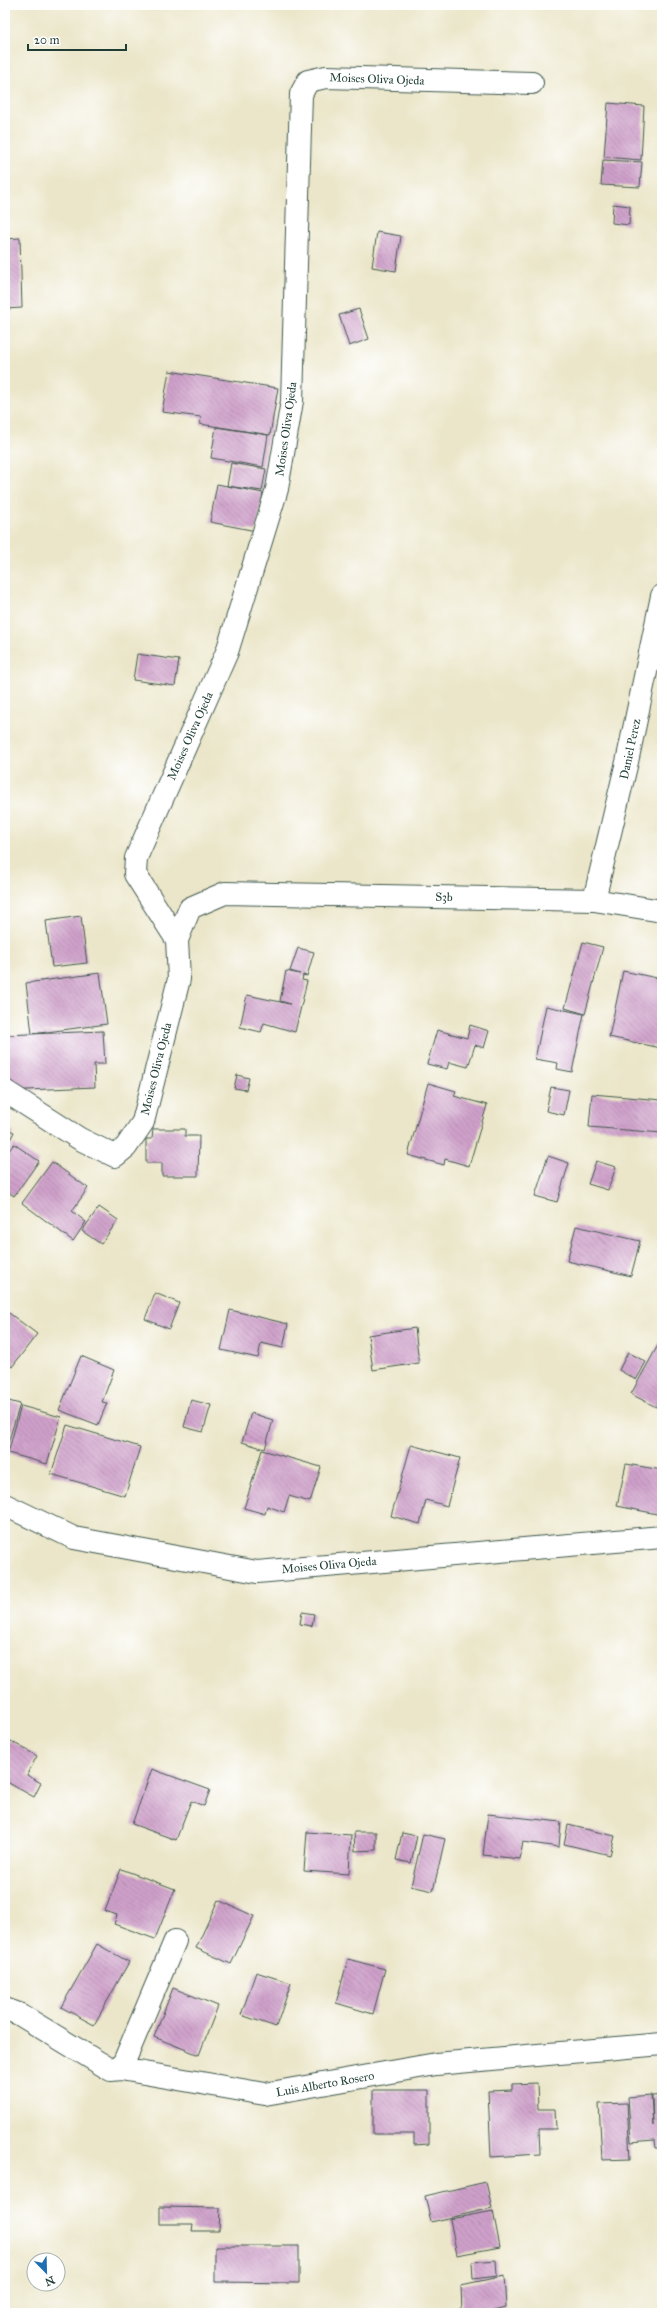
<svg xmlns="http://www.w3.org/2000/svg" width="667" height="2318" viewBox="0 0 667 2318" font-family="'IM FELL Great Primer',serif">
<defs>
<pattern id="building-back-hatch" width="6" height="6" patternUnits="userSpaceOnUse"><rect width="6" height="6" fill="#cfa0ca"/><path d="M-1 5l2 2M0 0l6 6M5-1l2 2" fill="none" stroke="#a784a5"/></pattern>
</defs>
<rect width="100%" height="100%" fill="#fff"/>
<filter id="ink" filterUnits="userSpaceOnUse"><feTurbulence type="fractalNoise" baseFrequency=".025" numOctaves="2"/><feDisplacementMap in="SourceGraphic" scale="8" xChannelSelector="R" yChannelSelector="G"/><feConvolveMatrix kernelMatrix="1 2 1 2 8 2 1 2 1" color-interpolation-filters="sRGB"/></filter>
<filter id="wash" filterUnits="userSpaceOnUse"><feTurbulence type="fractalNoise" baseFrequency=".012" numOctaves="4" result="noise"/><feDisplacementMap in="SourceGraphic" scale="16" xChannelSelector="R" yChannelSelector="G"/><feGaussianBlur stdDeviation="0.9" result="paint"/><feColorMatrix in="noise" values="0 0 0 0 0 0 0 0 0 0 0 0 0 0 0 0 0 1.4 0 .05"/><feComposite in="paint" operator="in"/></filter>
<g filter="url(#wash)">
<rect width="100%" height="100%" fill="#ebe6c9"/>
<g id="blocks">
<!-- building -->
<path fill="url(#building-back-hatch)" d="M608 103 644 106 641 160 604 157Z
M603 160 642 162 640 187 601 185Z
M613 204 630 206 629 225 612 223Z
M377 232 401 236 396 271 372 267Z
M20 238 22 308 5 309V239Z
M359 309 369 339 349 346 339 315Z
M169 371 278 388 270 435 200 424 201 417 162 412Z
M216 427 268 435 263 467 211 458Z
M231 463 266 469 262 491 227 486Z
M217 484 263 493 256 531 210 522Z
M137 654 179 660 175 686 133 680Z
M81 916 87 963 52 967 46 921Z
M583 942 603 947 585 1014 565 1008Z
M298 948 314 952 307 976 303 975 302 980 307 981 295 1032 264 1023 261 1032 240 1027 247 995 290 1004 280 1001 286 971 300 974 290 971Z
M623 971 662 979 661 1048 609 1037Z
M100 973 107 1024 32 1034 26 983Z
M546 1006 584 1014 572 1072 557 1069 558 1063 535 1059Z
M470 1025 489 1031 484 1048 475 1045 468 1067 449 1062 447 1069 427 1064 437 1030 467 1038Z
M103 1031 105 1064H94L95 1087 5 1091V1035Z
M237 1075 249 1078 246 1090 234 1088Z
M428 1083 456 1091 454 1096 487 1105 469 1166 445 1159 444 1165 408 1155Z
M551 1087 569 1090 564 1115 546 1111Z
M592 1094 662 1100V1133L589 1127Z
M5 1128 14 1132 5 1150Z
M153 1129H185V1136H199L198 1176H162V1163H146V1139H152Z
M14 1144 39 1161 14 1196 5 1190V1156Z
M548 1156 569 1163 557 1202 535 1196Z
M596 1161 616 1167 608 1190 588 1184Z
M52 1162 88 1188 72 1211 86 1222 73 1241 22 1203Z
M99 1207 118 1220 101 1244 82 1231Z
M576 1226 640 1241 631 1276 567 1261Z
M155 1293 179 1303 169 1329 145 1319Z
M230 1310 288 1324 283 1348 261 1343 258 1358 221 1350Z
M9 1313 37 1334 12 1367 5 1362V1318Z
M415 1328 419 1363 373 1370 368 1335Z
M662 1338V1396L656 1407 631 1394Z
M628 1352 646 1362 636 1380 619 1370Z
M81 1356 114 1370 102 1402 107 1403 98 1425 59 1410Z
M5 1400 20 1404 8 1443 5 1442Z
M191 1400 211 1405 203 1432 184 1427Z
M21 1406 61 1417 47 1464 8 1453Z
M251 1413 273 1420 265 1449 242 1442Z
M67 1425 140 1447 125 1496 51 1474Z
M411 1445 460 1458 447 1506 426 1500 420 1524 391 1516Z
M262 1450 321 1467 310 1502 289 1496 284 1512 267 1506 265 1514 244 1508Z
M626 1464 662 1470V1515L617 1506Z
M302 1612 314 1614 312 1626 300 1624Z
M9 1740 37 1756 27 1775 41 1783 34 1797 5 1781V1748Z
M152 1769 210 1790 204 1806 191 1801 176 1840 132 1824Z
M488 1814 561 1822 559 1847 523 1842 520 1859 483 1855Z
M568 1825 615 1836 610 1855 564 1844Z
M307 1832 351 1835 349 1874 304 1871Z
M354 1832H376V1850L355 1851Z
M402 1833 417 1836 411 1863 396 1860Z
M423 1834 445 1839 433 1891 411 1886Z
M121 1869 175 1889 155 1939 114 1924 117 1915 105 1911Z
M218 1900 254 1916 231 1964 196 1948Z
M97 1944 129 1962 94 2025 61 2007Z
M348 1959 385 1969 373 2014 336 2003Z
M256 1972 291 1983 276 2027 241 2015Z
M173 1988 218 2006 199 2055 154 2037Z
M537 2083 538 2109H555L556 2129H539L540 2154 491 2157 488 2091 512 2090V2084Z
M373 2090H429V2144L414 2145V2134H373Z
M651 2095 653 2126 652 2096 662 2095V2148H655L654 2140 631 2142 628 2097Z
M627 2103 630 2159 602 2160 599 2104Z
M486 2182 492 2208 431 2222 425 2196Z
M160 2207 220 2208 219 2231H192L193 2224H160Z
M493 2211 500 2247 457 2255 450 2219Z
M215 2246H299V2283L215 2282Z
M496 2260 497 2276 473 2279 472 2262Z
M504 2276 506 2307 483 2313H462L461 2285Z"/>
</g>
</g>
<g filter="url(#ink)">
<use href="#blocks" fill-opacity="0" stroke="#3e564a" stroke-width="1"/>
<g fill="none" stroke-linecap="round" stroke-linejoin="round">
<defs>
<path id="minor" d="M594 900 627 762 662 596
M177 940 135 874 136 858 227 652 277 489 292 401 301 94 308 81 326 77 532 83
M5 1091 80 1139 115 1156 126 1147 143 1122 179 979 177 940 190 908 225 893 594 900 662 911
M5 1505 74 1538 257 1572 662 1537
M5 2009 19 2014 111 2070 121 2069 265 2094 436 2064 662 2044
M121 2069 175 1941"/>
</defs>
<!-- minor casing -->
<use href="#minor" stroke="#3e564a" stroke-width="24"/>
<!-- minor -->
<use href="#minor" stroke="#fff" stroke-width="22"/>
</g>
</g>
<g text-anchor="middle" stroke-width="4" stroke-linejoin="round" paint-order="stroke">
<!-- street labels -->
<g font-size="12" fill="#1f3d34" stroke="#fff">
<text transform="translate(377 79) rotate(2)" y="4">Moises Oliva Ojeda</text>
<text transform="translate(286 429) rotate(-82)" y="4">Moises Oliva Ojeda</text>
<text transform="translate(190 736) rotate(-66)" y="4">Moises Oliva Ojeda</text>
<text transform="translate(630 749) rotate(-78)" y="4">Daniel Perez</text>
<text transform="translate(444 897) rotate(1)" y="4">S3b</text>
<text transform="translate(156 1069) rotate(-76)" y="4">Moises Oliva Ojeda</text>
<text transform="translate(329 1565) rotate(-5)" y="4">Moises Oliva Ojeda</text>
<text transform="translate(325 2084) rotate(-10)" y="4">Luis Alberto Rosero</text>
</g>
</g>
<!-- margin -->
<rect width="667" height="2318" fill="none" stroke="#fff" stroke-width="20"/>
<!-- north arrow -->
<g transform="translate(46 2272) rotate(157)"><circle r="19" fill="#ffffff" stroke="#a5b1ae"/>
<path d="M0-3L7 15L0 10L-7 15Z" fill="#1f6fb2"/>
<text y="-6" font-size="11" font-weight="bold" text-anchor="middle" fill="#1f3d34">N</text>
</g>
<!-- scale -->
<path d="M28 44v6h98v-6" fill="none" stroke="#1f3d34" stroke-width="2"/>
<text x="34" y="44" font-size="12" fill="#1f3d34" stroke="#ffffff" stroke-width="3" paint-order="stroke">20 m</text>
</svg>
